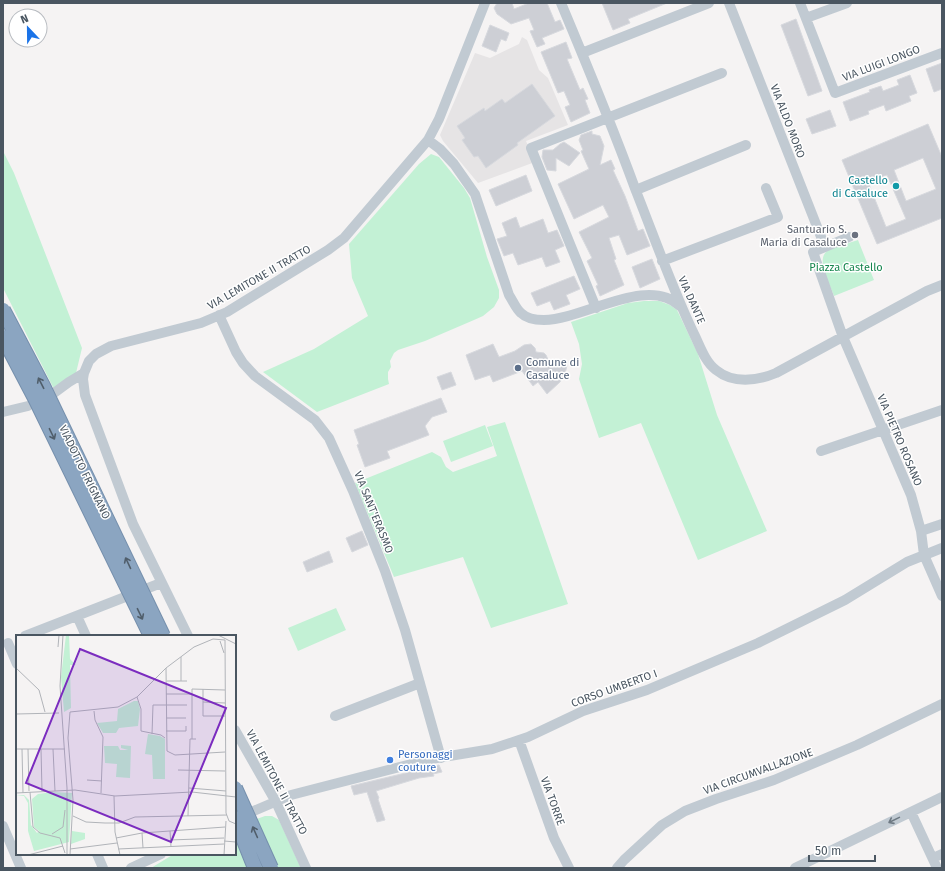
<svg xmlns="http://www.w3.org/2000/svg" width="945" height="871" viewBox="0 0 945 871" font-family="'Fira Sans',sans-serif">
<rect width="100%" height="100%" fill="#f5f3f3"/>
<!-- education -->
<path fill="#e6e4e5" d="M522 37 527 40 539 70 548 78 568 125 526 141 535 162 478 183 443 141 440 135 475 53 490 58 519 44Z"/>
<!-- green -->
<path fill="#c3f1d5" d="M3 151 14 173 82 348 76 373 54 389 3 288Z
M431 154 439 157 464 188 470 198 487 257 499 290V298L494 307 483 316 474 320 425 341 398 350 394 353 390 361 391 367 388 372V379L389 384 317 412 263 372 314 349 368 316 352 278 349 244 419 164Z
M858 240 874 280 834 296C830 284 814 257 829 250 838 246 849 243 858 240Z
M644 301H659L670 305 677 310 698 354 717 415 767 531 698 560 641 423 599 438 579 379 582 364 579 344 571 322 628 303Z
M505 422 568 604 491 628 463 557 394 577 355 483 432 452 441 457 446 467 453 472 497 456 487 427Z
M485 425 493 446 451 462 443 441Z
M336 608 346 630 298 651 288 628Z
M265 816H272L279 820 301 868H151L174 854H235V827Z"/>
<!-- building -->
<path fill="#cdcfd5" stroke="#d7d9de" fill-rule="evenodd" d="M497 3H512L514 9 529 3H547L555 22 560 20 564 29 542 38 545 44 537 47 530 31 534 30 529 18 511 24 497 14 494 8Z
M602 3H667L628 19 630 23 613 30Z
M796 19 822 91 808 96 781 25Z
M490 25 509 33 506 41 501 39 496 52 482 46Z
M566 42 572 58 567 59 580 90 583 88 588 99 585 100 590 113 571 122 565 107 570 105 564 91 558 93 541 52Z
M942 63V89L934 92 926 69Z
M910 75 917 93 909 96 911 101 886 111 884 105 868 111 869 114 850 121 843 102 870 92 869 90 881 86 883 91 899 85 897 80Z
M532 84 555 116 517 143 518 145 486 168 478 156 474 157 462 140 465 138 457 126 484 108 485 111 502 99 505 103Z
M830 110 836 126 812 134 806 119Z
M928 124 942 157V218L877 244 842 160ZM923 158 936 189 906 201 894 170ZM887 175 906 219 886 227 868 182Z
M592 131V134L600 136 604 146 600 165 611 160 615 169 613 170 625 196 638 231 643 229 650 246 627 255 619 235 609 238 616 259 614 260 624 285 600 296 596 286 598 285 587 261 592 258 579 232 609 217 603 205 574 219 558 184 589 169 581 151 583 150 579 140 581 135Z
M564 142 580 153 569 166 556 158V171L547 170 542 157 543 150H553L560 144Z
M526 175 532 191 496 206 489 190Z
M516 217 520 228 543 219 548 233 557 230 564 246 555 250 560 262 546 267 542 257 518 265 513 253 504 256 497 239 507 236 502 223Z
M652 259 660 279 640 288 632 267Z
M574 276 580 289 566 295 570 304 554 310 550 301 537 306 531 293Z
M493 344 499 357 515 351 524 345 531 344 535 348 536 352 544 353 546 355 549 362 567 365 566 370 560 382 547 394 538 382 533 386 522 371 493 382 490 375 475 380 466 355Z
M451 372 456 385 442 390 437 377Z
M441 398 447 412 432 417 425 426 429 435 387 451 390 458 365 467 357 445 359 444 354 430Z
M362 531 368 545 352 552 346 538Z
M329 551 333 562 307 572 303 562Z
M439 765 442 772 433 774 434 776 419 778 376 791 379 798 378 799 385 820 377 822 367 792 354 795 351 786Z"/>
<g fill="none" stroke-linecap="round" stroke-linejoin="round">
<!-- minor -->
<path stroke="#c1cad2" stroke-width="10" d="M561 3C587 65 613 128 636 191 655 239 672 288 694 334 700 346 705 362 716 370 733 384 757 381 776 373L927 291 942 285
M729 3 825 247
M800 3 835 93 942 53
M806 18 847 3
M582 53 709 3
M428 140 440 149 454 164 475 194 509 295C513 301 516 309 521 313 527 319 536 320 544 320 585 319 647 275 680 306
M636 190 746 145
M849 237 813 252 843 337 911 495 921 531 924 555 942 596
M662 261 778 217 766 188
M596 308 531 148 722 73
M219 315 236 352 243 363 255 376 315 420 329 438 353 491 385 571 405 630 441 758
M54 393 69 382 84 373
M3 412 28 406
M821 451 942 410
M921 531 942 524
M77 616 86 636
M25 636 161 583
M188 636 133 524 85 395 83 379 84 373 89 361 96 354 111 346 201 323 227 312 328 250 344 238 428 140 439 119 485 3
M8 643 17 664
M335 716 420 683
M235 730 276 802 306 868
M519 740 554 838 569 868
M911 812 937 868
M242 816 291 795 431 759 492 749 528 737 583 711 647 690 758 643 845 600 907 562 942 548
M3 826 21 868
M97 854 103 868
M933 858 942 854
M131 868 161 854
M617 868 624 860 662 825 685 811 716 799 774 780 857 745 942 704
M795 868 942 797"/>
<defs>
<path id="highway-bridge" d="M3 310 43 386 163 636
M3 337 35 398 151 636
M235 788 271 868
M235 818 255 868"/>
</defs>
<!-- highway-bridge casing -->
<use href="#highway-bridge" stroke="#7690ad" stroke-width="16" stroke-linecap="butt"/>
<!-- highway-bridge -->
<use href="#highway-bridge" stroke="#8ba5c1" stroke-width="14"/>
</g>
<!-- one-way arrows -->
<defs><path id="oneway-shaft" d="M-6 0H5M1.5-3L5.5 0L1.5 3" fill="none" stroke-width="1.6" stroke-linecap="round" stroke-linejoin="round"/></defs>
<g stroke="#505e6b">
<use href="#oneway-shaft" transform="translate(41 383) rotate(-117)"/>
<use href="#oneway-shaft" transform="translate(52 434) rotate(64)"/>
<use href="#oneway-shaft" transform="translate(128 563) rotate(-115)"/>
<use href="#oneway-shaft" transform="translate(140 614) rotate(64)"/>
<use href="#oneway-shaft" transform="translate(255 832) rotate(-114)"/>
</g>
<use stroke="#6e7983" href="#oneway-shaft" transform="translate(894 820) rotate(154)"/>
<!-- markers -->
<circle fill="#0f9aa8" stroke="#fff" stroke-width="1.5" cx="896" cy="186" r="4"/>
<circle fill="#6b7280" stroke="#fff" stroke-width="1.5" cx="855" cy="235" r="4"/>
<circle fill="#5c6f8a" stroke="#fff" stroke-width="1.5" cx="518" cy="368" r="4"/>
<circle fill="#3f7fe0" stroke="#fff" stroke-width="1.5" cx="390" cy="760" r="4"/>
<g text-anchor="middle" stroke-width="3" stroke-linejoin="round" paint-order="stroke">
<!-- street labels -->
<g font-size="11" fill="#4a5661" stroke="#fff">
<text transform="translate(881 63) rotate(-21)" y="4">VIA LUIGI LONGO</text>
<text transform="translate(788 121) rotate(69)" y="4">VIA ALDO MORO</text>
<text transform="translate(259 277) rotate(-30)" y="4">VIA LEMITONE II TRATTO</text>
<text transform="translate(692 300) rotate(66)" y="4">VIA DANTE</text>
<text transform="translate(900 440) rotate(67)" y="4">VIA PIETRO ROSANO</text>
<text transform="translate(85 472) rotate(64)" y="4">VIADOTTO FRIGNANO</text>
<text transform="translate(374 512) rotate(68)" y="4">VIA SANT'ERASMO</text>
<text transform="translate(614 688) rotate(-20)" y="4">CORSO UMBERTO I</text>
<text transform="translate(758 771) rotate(-20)" y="4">VIA CIRCUMVALLAZIONE</text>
<text transform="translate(277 782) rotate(62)" y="4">VIA LEMITONE II TRATTO</text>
<text transform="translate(553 801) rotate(70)" y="4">VIA TORRE</text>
</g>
<!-- culture labels -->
<g font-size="11" fill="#0d838f" stroke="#fff" text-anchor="end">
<text x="888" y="184">Castello<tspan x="888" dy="13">di Casaluce</tspan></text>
</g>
<!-- worship labels -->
<g font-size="11" fill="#5b616d" stroke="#fff" text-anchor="end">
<text x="847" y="233">Santuario S.<tspan x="847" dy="13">Maria di Casaluce</tspan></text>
</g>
<!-- park labels -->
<g font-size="11" fill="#17864f" stroke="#fff">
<text x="846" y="271">Piazza Castello</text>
</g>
<!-- service labels -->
<g font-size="11" fill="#4e5e75" stroke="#fff" text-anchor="start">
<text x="526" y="366">Comune di<tspan x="526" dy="13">Casaluce</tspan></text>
</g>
<!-- shop labels -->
<g font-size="11" fill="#366cbe" stroke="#fff" text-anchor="start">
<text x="398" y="758">Personaggi<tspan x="398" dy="13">couture</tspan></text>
</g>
</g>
<!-- overview -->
<g transform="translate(16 635)">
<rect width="220" height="220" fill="#f5f3f3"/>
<path d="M50 0H53L54 24 60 30H54L55 73 48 77 45 42ZM118 66H122L124 74 122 91 103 93 100 98H87L81 88 101 86 102 74ZM132 99 144 101 149 104V144H137L136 120 129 119ZM105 110 115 111 114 143 100 142 101 129 89 128 88 111H102L104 115H112L105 113ZM37 157 56 158 53 207 18 216 12 196V168L8 161 0 160H8L13 165 15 190 21 198 23 196 18 192 16 164 22 159ZM56 196 69 198V204L55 209Z" fill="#c3f1d5"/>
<path fill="none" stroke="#b1b4b9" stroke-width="1" d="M47 0 44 51 51 153V220M202 0 220 9M209 5 210 178 213 186 220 189M204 6 208 18M42 12 43 0M165 22V46M0 33 23 55 29 77M150 33 151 116 159 120 209 117M151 46H171M187 54V81H209M150 59H176M121 62 125 74V96L145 100 149 103M187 67 209 68M78 76 79 85 87 102 85 158M0 79 43 78M150 83H170M150 96H170V91M136 99 137 70H171M176 104V54L209 55M0 114H49M6 114 7 158M12 114 13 156M25 114 26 156M37 114 39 156M162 135 209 136M71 145 86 146M173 153 210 156M14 157 17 192 24 198 44 203 49 218M0 158 59 155 99 161 176 157 220 162M98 161 99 197 104 220M57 181 70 187 89 188H103L119 182 211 180M172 181 174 104H180M154 196 155 212M126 198 127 213M36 199 47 192 49 175M100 203 126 198 209 192M154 205 208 203M208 206 220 207M54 214 101 208M102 214 208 209M12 220 47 211M54 220 57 165 52 103 54 77 102 72 121 62 150 33 178 12 197 4 209 5M208 220 210 186"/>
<path fill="#7b2cbf" fill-opacity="0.15" stroke="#7b2cbf" stroke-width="2" d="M64 14 210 73 155 207 10 148Z"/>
<rect width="220" height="220" fill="none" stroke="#4a5661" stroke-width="2"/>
</g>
<!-- border -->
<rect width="945" height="871" fill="none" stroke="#4a5661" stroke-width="8"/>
<!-- north arrow -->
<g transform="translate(28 28) rotate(338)"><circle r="19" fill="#ffffff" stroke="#b7bbc0"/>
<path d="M0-3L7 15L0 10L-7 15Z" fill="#1a73e8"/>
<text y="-6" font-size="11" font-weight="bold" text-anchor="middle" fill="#4a5661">N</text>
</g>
<!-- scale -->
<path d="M809 855v6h66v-6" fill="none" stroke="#4a5661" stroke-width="2"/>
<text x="815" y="855" font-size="12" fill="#4a5661" stroke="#ffffff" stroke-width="3" paint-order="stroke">50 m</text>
</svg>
